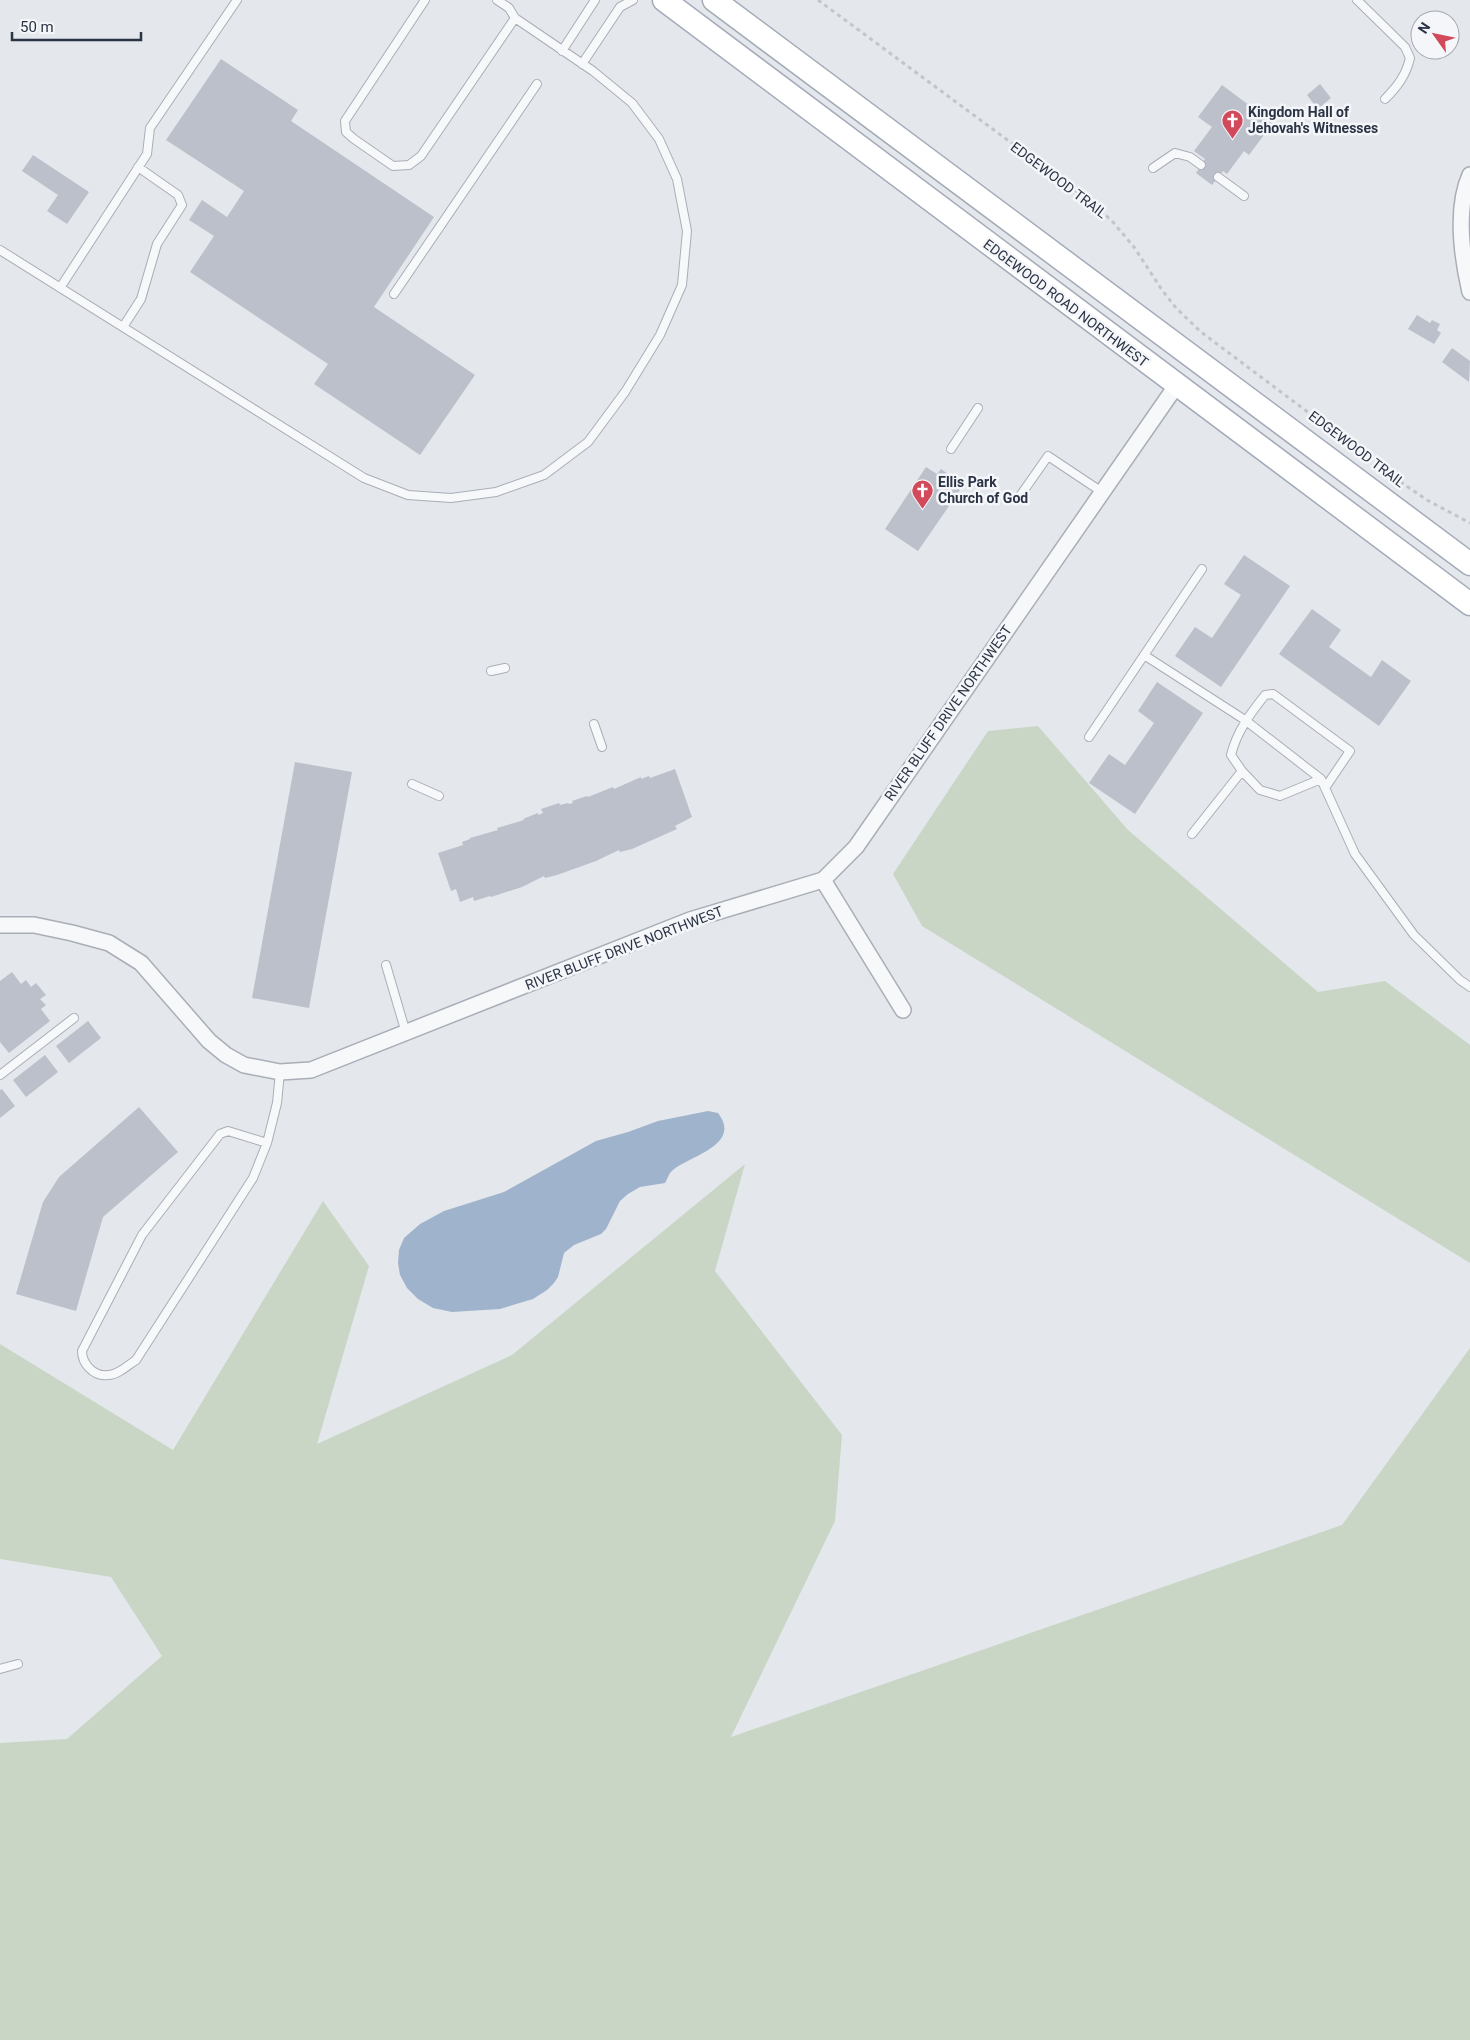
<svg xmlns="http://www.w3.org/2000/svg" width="1470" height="2040" viewBox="0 0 1470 2040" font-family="Roboto,sans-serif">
<rect width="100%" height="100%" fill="#e4e7ec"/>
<!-- green -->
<path fill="#c9d6c5" d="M1038 726 1128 830 1318 992 1385 981 1470 1045V1263L922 926 893 874 988 731Z
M745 1164 715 1271 842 1435 835 1521 731 1737 1342 1525 1470 1348V2040H0V1743L67 1739 162 1656 111 1577 0 1559V1344L173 1450 323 1201 369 1266 317 1444 512 1355Z"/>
<!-- water -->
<path fill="#9fb4cc" d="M708 1111 718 1113C744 1147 683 1157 670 1173 668 1176 667 1180 665 1183L640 1187 628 1194 620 1201 606 1229 601 1234 574 1245 564 1253 558 1277 554 1283 547 1290 533 1299 500 1309 452 1312 433 1308 418 1299 407 1288 400 1275 398 1263 399 1250 404 1238 420 1224 444 1211 504 1192 596 1141 628 1132 658 1121Z"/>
<!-- building -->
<path fill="#bbc0ca" d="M221 59 298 110 291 121 434 217 374 307 475 375 420 455 314 384 328 364 190 272 214 236 189 220 202 200 227 217 244 191 166 140Z
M1320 84 1331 98 1318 109 1307 95Z
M1222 85 1273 123 1249 155 1244 151 1227 174 1223 171 1212 185 1196 173 1205 159 1194 151 1212 127 1198 117Z
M33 155 89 192 67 224 47 211 58 195 22 171Z
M1417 315 1430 323 1432 320 1440 324 1437 330 1441 333 1434 344 1408 329Z
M1452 348 1470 361 1469 382 1442 362Z
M926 467 937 474 941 469 952 477 949 482 960 490 918 551 885 529Z
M1244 555 1290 586 1221 687 1175 656 1195 627 1212 638 1241 595 1224 584Z
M1312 609 1341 630 1329 647 1371 677 1382 660 1411 681 1379 726 1279 654Z
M1157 682 1203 713 1135 814 1089 783 1109 754 1125 765 1154 723 1138 711Z
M295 762 352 772 309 1008 252 998Z
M675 769 692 817 675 826 677 829 632 849 620 852 619 850 596 861 557 875 545 878 544 876 522 887 491 897 490 896 474 901 473 897 460 902 456 889 451 891 438 853 463 845 462 842 470 839V838L498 830 497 828 524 820 523 819 538 813V815L543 813 541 809 559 803 560 805 568 803 569 804 573 803 572 801 587 796 588 797 613 787 614 789 641 777V779L649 776 650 778Z
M12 972 21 984 26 980 31 987 36 983 46 995 40 999 46 1005 41 1009 50 1021 9 1053 0 1042V981Z
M88 1021 101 1038 69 1063 56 1046Z
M45 1055 58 1072 26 1097 13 1080Z
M2 1089 15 1106 0 1118V1090Z
M139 1107 178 1152 103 1217 76 1311 16 1294 43 1202 59 1177Z"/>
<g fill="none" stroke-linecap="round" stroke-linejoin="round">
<defs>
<path id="lane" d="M425 0 345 121 346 132 354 139 393 166 409 165 421 156 515 18
M1357 0 1405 47 1410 58C1406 75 1398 86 1385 99
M562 51 595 0
M582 64 620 7 633 0
M1153 168 1175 153 1190 157 1201 165
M1218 177 1244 196
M0 250 364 478 408 495 451 498 496 492 544 475 588 442 625 392 660 335 682 285 687 231 677 179 659 139 632 103 593 71 515 18 509 8 497 0
M60 288 147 154 150 128 237 0
M394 294 537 84
M123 327 141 299 157 244 182 205 178 195 138 167
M951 449 978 408
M1020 496 1048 456 1102 492
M1144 655 1245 720 1321 779 1355 854 1414 935 1460 980 1470 987
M491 671 505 668
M594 724 602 747
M1089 737 1202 569
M1242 771 1260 790 1280 796 1321 779
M412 784 439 796
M1192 834 1242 771 1231 755C1237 731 1250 714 1265 695L1273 694 1350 751 1325 788
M386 965 406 1033
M0 1075 74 1018
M267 1143 228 1131 220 1134 142 1235 82 1351C82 1363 93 1377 108 1375 118 1375 128 1365 136 1360L253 1178 267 1143 277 1103 280 1072
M0 1669 18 1664"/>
<path id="street" d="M1470 175C1455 208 1462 258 1470 292
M823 880 903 1010
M0 925H34L72 933 109 943 141 963 209 1041 226 1055 244 1065 280 1072 311 1070 690 920 823 880 856 847 1176 386"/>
<path id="primary" d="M664 0 1470 604
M714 0 1470 564"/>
</defs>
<!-- lane casing -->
<use href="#lane" stroke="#a9aeb7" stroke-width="10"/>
<!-- street casing -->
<use href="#street" stroke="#a9aeb7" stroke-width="18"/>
<!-- primary casing -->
<use href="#primary" stroke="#a3abb8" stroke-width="25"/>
<!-- path -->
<path stroke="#c2c5cb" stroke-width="3" stroke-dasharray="4 4" stroke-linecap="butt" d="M818 0 1090 201 1112 221 1134 247 1162 290 1176 308 1201 332 1405 485 1427 500 1470 523"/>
<!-- lane -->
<use href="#lane" stroke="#f7f8fa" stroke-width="8"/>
<!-- street -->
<use href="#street" stroke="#f7f8fa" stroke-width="15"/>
<!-- primary -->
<use href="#primary" stroke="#fff" stroke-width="22"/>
</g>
<!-- icons -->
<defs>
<symbol id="church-pin" viewBox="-11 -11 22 30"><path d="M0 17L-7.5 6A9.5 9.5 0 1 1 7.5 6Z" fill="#d1495b" stroke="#f4f6f9"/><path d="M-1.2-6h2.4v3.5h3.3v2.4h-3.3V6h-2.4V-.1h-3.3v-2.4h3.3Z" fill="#fff"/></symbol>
</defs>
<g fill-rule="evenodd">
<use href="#church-pin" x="1220" y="108" width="25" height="34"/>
<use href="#church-pin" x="910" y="478" width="25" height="34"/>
</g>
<g text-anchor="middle" stroke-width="5" stroke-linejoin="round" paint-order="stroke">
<!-- poi labels -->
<g font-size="14" font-weight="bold" fill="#2b3445" stroke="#f4f6f9" text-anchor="start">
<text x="1248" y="117">Kingdom Hall of<tspan x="1248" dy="16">Jehovah's Witnesses</tspan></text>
<text x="938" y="487">Ellis Park<tspan x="938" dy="16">Church of God</tspan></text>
</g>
<!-- street labels -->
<g font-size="14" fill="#2b3445" stroke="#f4f6f9">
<text transform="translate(1059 180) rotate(37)" y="5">EDGEWOOD TRAIL</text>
<text transform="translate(1066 303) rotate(37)" y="5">EDGEWOOD ROAD NORTHWEST</text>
<text transform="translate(1357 449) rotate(37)" y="5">EDGEWOOD TRAIL</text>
<text transform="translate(948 713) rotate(-55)" y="5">RIVER BLUFF DRIVE NORTHWEST</text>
<text transform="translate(624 948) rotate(-21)" y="5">RIVER BLUFF DRIVE NORTHWEST</text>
</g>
</g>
<!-- north arrow -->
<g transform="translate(1435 35) rotate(303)"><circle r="24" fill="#f4f6f9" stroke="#a4a8b1"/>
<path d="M0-4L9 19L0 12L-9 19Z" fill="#d1495b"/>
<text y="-8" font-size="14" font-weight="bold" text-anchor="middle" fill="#2b3445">N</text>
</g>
<!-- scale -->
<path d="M12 32v8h129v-8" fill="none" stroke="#2b3445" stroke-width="2.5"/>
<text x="20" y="32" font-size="15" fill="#2b3445" stroke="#f4f6f9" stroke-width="4" paint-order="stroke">50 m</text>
</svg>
